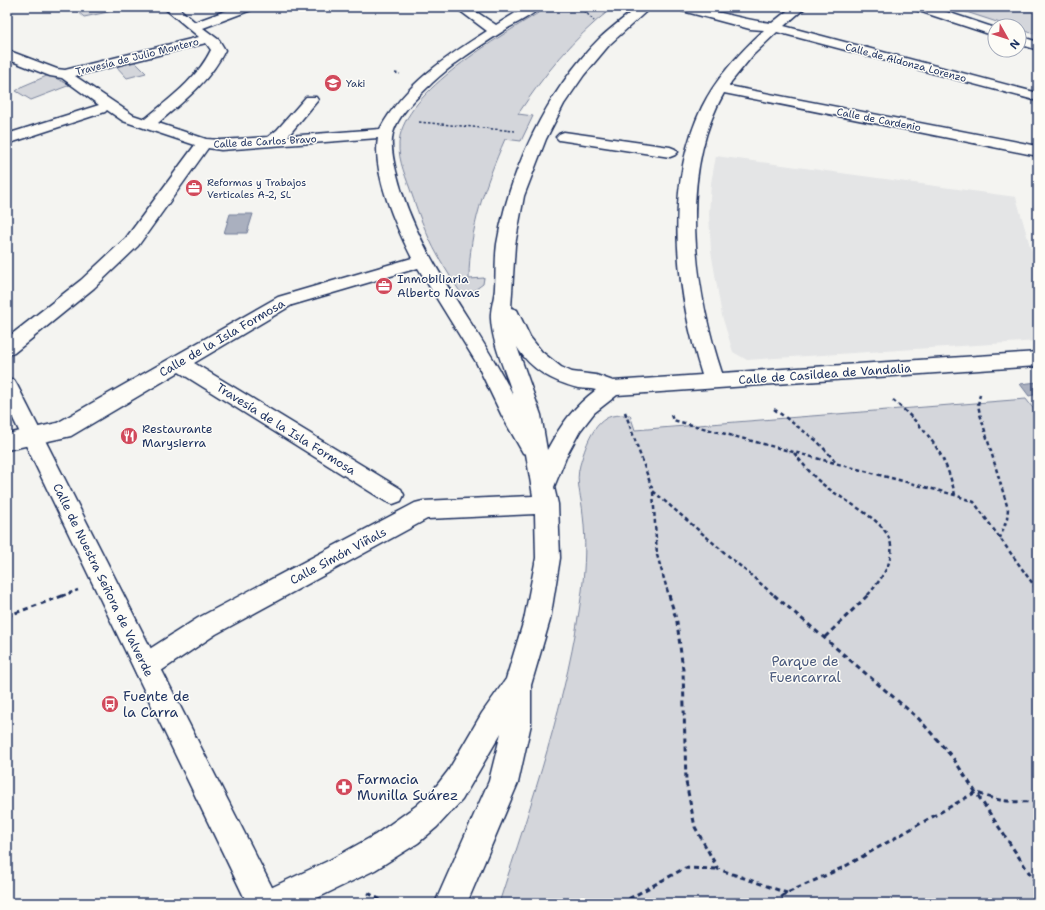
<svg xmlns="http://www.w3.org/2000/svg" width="1045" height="910" viewBox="0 0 1045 910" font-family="'Shantell Sans',sans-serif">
<rect width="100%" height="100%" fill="#f4f4f1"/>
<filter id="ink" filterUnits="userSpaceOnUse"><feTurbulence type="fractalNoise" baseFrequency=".025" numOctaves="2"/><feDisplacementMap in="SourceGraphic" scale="8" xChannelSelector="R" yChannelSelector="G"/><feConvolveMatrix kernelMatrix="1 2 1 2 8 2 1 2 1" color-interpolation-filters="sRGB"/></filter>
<g filter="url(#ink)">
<!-- built -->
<path fill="#e4e5e6" d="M716 156 1016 197 1030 246 1038 264V341L747 360 733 352 722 316 711 251 709 214 711 183Z"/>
<!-- green -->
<path fill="#d4d6db" stroke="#78829c" d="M76 7H89L90 9 103 7H132L84 17 76 10Z
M548 7H629L622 10 611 9C573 38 544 75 518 114L533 116 521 141 505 139C485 185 469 229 469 279L484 278 483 284 464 298C450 276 435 254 425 229 419 216 415 203 410 189 404 172 396 155 400 136 411 86 506 33 548 7Z
M951 7H1038V35L1019 29V26H1009Z
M134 61 146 73 127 78 115 65Z
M49 75 70 85 31 100 16 91 23 86Z
M1026 399 1038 415V903H499C532 801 568 698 582 591 585 566 586 540 583 515 582 498 575 482 580 465 585 448 593 421 612 416 617 415 624 415 630 415L635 430Z"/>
<!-- water -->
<path fill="#aab0bf" stroke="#717c98" d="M230 214H253L247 233H224Z
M1038 382V394L1029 396 1020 384Z"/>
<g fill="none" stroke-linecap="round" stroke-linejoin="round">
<defs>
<path id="minor" d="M163 7H177L195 22 236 7H253L251 10 203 28 219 40 225 50C210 81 183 102 158 123L206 139 221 140 268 137 277 130 306 97H316L318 100 288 136 380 129C404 85 446 57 487 31L455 7H469L496 25 525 7H540C534 15 514 24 505 30 480 46 453 63 432 83 418 97 399 113 393 133 390 145 393 159 396 171 416 256 475 319 513 395 506 373 492 343 491 319 490 309 495 297 495 287 496 273 495 258 497 244 509 171 547 91 600 38 612 27 625 17 638 7H651L610 44 584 75 564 104 546 139 524 196 515 245 511 308 517 310 530 337 542 352 561 367 572 372 596 375 613 381 702 375C676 292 663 188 702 107 716 78 740 52 764 30L750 29 679 10 677 7C710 7 740 20 772 23L792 7H806L784 26 1038 93V101L777 32 753 55 731 82 729 86 1038 146V156L724 93C678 174 694 289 722 373L1038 352V366L617 395 594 413 580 431 567 455 554 487 558 504 560 558 550 620 531 685V724L518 783 467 903H435L489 781 501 733 462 800 437 827 418 843 375 870 307 903H257L262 892 330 860 375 835 416 806 434 789 448 771 482 713 506 679 524 620 536 558 535 514 427 519 216 634 155 675 146 678 137 675 133 666 137 657 198 618 415 503 423 501 533 496 526 454 523 453 502 416 476 362 418 268 292 305 194 363 401 489 404 495 401 501 393 504 385 501 179 372 71 436 7 450V434L57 423 278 297 412 258C396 227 372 173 378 138L221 150 208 148 138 246 94 288 14 353 7 355V338L81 280 126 238 195 145 123 121 107 110 105 112 7 144V134L99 105 62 78 50 76 7 59V50L57 69 65 70 199 37ZM206 43 211 50C197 79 169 99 145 119L133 115 75 76ZM517 347C531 370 552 381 578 388 584 389 590 388 596 390 574 406 560 426 547 450L541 415Z
M914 7H932L995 28V36L916 10Z
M1019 36 1038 42V50L1019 44Z
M564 132 670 147 675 149 678 152 675 155 670 157 559 140 556 137 559 134Z"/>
<path id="major" d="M7 378 14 380 17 385 280 903H247L7 406Z"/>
</defs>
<!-- minor casing -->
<use href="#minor" stroke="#1b2f5e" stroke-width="3"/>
<!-- major casing -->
<use href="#major" stroke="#1b2f5e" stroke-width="3"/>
<!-- path-far2 -->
<path stroke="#1b2f5e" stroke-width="1.5" stroke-dasharray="2.5 2" stroke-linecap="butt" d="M581 7 594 21
M395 73 400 74
M419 122 515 131"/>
<!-- path-far1 -->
<path stroke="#1b2f5e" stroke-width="2.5" stroke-dasharray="4 3" stroke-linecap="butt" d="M980 394 978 405 980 414 1008 509 1007 519 1000 538
M893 400C925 428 946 452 955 495
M774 409 817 441 837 463
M625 412 653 491 775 596
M671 415 673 420 955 495 974 502 1038 591
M794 453C804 465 813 477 825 486 871 520 923 533 867 596
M653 492 657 555 669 596
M62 596 78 590"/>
<!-- path -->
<path stroke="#1b2f5e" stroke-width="3" stroke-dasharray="5 4" stroke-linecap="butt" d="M669 595 677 622 683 670 686 782 695 827 718 869 787 893
M774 595 919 719 953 758 1038 886
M7 616 65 595
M825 637 868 595
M368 893 386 903
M621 903 685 868 717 869
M774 903 787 893 844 867 976 792C997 802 1015 803 1038 801"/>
<!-- minor -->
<use href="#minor" fill="#fdfcf7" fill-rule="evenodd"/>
<!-- major -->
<use href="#major" fill="#fdfcf7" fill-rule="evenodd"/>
</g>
</g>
<!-- icons -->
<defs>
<symbol id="school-disc" viewBox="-11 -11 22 22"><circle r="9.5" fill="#d1495b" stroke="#fdfcf7"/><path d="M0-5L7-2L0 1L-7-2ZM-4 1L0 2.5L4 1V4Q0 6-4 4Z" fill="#fff"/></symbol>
<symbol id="office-disc" viewBox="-11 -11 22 22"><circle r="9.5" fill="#d1495b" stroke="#fdfcf7"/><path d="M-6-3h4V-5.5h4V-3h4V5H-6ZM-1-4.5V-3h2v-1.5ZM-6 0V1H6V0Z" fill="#fff"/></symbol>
<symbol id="restaurant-disc" viewBox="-11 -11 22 22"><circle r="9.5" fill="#d1495b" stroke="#fdfcf7"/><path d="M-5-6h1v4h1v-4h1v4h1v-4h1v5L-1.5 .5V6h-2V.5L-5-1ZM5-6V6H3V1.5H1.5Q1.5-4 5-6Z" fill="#fff"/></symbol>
<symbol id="bus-disc" viewBox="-11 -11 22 22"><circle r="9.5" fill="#d1495b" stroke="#fdfcf7"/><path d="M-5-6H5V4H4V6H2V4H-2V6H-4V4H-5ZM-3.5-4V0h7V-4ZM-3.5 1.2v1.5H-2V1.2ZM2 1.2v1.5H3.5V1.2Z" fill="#fff"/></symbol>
<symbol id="pharmacy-disc" viewBox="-11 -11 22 22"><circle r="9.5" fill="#d1495b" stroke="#fdfcf7"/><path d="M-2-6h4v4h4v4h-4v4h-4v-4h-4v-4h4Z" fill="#fff"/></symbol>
</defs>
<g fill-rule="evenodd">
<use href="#school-disc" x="323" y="73" width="20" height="20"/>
<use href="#office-disc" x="184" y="178" width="20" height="20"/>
<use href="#office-disc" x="374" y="276" width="20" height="20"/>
<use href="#restaurant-disc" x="119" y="426" width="20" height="20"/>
<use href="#bus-disc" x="100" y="694" width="20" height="20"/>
<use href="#pharmacy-disc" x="334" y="777" width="20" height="20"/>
</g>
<g text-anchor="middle" stroke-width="3" stroke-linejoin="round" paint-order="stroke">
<!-- far-street labels -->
<g font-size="10" fill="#1b2f5e" stroke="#fdfcf7">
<text transform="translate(137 56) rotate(-14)" y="4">Travesía de Julio Montero</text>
<text transform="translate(906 62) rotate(15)" y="4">Calle de Aldonza Lorenzo</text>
<text transform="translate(879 119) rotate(11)" y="4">Calle de Cardenio</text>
<text transform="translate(265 141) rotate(-3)" y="4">Calle de Carlos Bravo</text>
</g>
<!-- far-poi labels -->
<g font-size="10" fill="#1b2f5e" stroke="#fdfcf7" text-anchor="start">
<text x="346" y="87">Yaki</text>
<text x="207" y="186">Reformas y Trabajos<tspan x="207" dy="12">Verticales A-2, SL</tspan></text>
</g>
<!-- poi labels -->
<g font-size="12" fill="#1b2f5e" stroke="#fdfcf7" text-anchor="start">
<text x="397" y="283">Inmobiliaria<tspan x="397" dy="14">Alberto Navas</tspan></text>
<text x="142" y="433">Restaurante<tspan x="142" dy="14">Marysierra</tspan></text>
</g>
<!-- street labels -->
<g font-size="12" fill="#1b2f5e" stroke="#fdfcf7">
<text transform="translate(222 338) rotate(-30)" y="4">Calle de la Isla Formosa</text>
<text transform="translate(825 374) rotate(-4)" y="4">Calle de Casildea de Vandalia</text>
<text transform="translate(286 429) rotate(32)" y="4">Travesía de la Isla Formosa</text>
<text transform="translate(338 556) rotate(-28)" y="4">Calle Simón Viñals</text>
<text transform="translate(103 580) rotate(64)" y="4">Calle de Nuestra Señora de Valverde</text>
</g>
<!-- near-park labels -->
<g font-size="14" fill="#49597d" stroke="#fdfcf7">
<text x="805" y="666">Parque de<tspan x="805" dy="16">Fuencarral</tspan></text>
</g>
<!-- near-poi labels -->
<g font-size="14" fill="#1b2f5e" stroke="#fdfcf7" text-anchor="start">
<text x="123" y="701">Fuente de<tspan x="123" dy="16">la Carra</tspan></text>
<text x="357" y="784">Farmacia<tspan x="357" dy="16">Munilla Suárez</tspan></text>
</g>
</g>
<!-- margin -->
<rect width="1045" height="910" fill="none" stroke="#fdfcf7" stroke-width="24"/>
<rect x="12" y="12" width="1021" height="886" fill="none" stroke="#1b2f5e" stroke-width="1.5" filter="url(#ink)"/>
<!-- north arrow -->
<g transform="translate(1007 38) rotate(129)"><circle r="19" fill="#fdfcf7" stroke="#a3aaba"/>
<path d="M0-3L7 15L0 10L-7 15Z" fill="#d1495b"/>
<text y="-6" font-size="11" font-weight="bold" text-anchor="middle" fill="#1b2f5e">N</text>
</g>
</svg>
